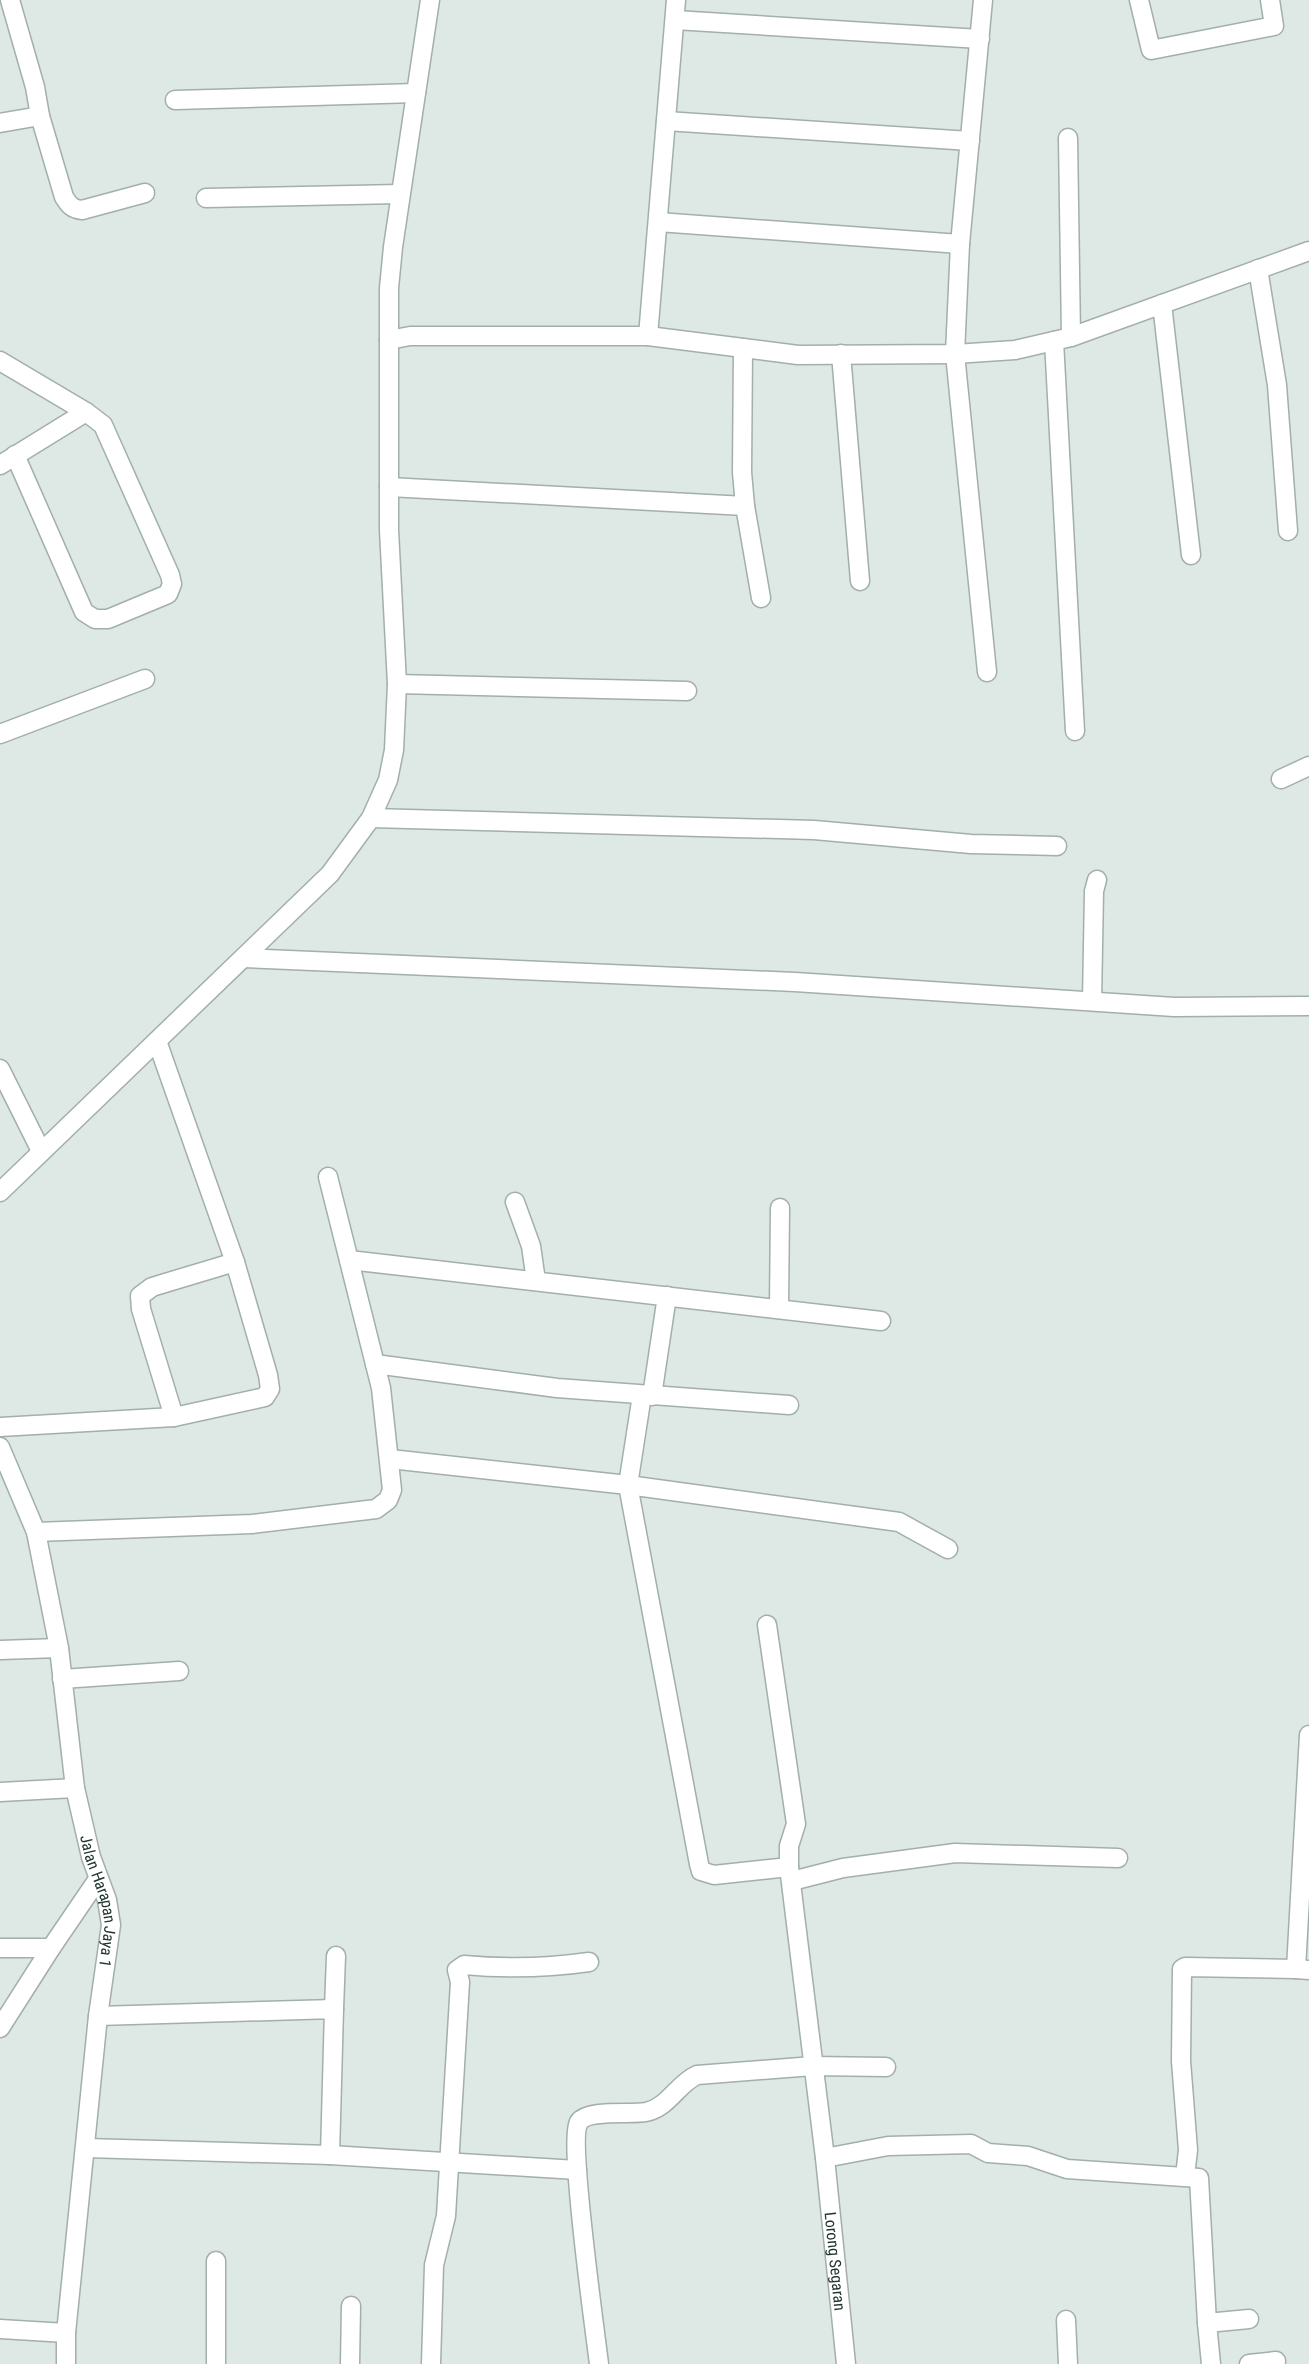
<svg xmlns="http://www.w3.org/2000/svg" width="1309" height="2364" viewBox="0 0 1309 2364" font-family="'Roboto Condensed',sans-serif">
<rect width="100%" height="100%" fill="#dee8e4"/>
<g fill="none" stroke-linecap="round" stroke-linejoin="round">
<defs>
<g id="minor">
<path d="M983 0 960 244 955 354 987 672"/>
<path d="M1139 0 1151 50 1274 26 1270 0"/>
<path d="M675 20 980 39"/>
<path d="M175 100 416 93"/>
<path d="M40 116 64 197C69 205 72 209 82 210L145 193"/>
<path d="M666 121 970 141"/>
<path d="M0 123 40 116 35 87 10 0"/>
<path d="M1068 138 1071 337"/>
<path d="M206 198 400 194"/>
<path d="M658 222 960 244"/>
<path d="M1258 269 1277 385 1288 531"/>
<path d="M1162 304 1191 555"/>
<path d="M648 336 676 0"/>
<path d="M389 340 410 336H648L798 355 955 354 1015 350 1071 337 1309 251"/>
<path d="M1054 341 1075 731"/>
<path d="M841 354 860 581"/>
<path d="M0 361 86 412 103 425 170 575 172 584 168 594 108 619H95L84 612 15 455"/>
<path d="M0 465 86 412"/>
<path d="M389 487 745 506 742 472 743 348"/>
<path d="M745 506 761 598"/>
<path d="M397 684 687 691"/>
<path d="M0 734 145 679"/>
<path d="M1281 779 1309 766"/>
<path d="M371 818 814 830 971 844 1057 846"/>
<path d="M244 958 795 982 1174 1007 1309 1006"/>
<path d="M1092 1001 1094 891 1097 880"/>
<path d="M0 1069 41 1151"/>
<path d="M0 1192 330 874 371 818 388 780 394 750 397 684 389 530V288L393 247 430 0"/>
<path d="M515 1202 531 1246 536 1281"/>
<path d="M349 1260 881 1321"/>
<path d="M779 1309 780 1208"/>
<path d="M375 1364 557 1388 789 1405"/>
<path id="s1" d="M642 1395 628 1485 699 1864 701 1871 714 1875 789 1867 825 2158 846 2364"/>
<path d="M652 1396 667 1296"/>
<path d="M174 1417 141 1309 140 1296 152 1287 235 1262"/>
<path d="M0 1427 174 1417 265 1397 270 1389 268 1375 235 1262 157 1041"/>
<path id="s2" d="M0 1447 36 1532 59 1648 75 1788 91 1857 107 1900 111 1925 98 2016 66 2333V2364"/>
<path d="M390 1459 628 1485 899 1522 948 1549"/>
<path d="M36 1532 252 1524 376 1509 388 1500 392 1490 381 1388 328 1177"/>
<path d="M767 1625 796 1824 789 1846V1867"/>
<path d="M0 1650 59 1648"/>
<path d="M62 1679 179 1671"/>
<path d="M1309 1735 1296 1969 1309 1970"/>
<path d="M0 1792 75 1788"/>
<path d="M792 1881 843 1868 955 1853 1118 1858"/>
<path d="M0 1948H51"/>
<path d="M334 2009 336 1956"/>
<path d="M98 2016 334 2009 330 2155"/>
<path d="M0 2028 51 1948 98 1879"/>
<path d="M86 2148 330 2155 577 2170"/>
<path d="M825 2158 888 2146 971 2144 988 2153 1028 2156 1067 2169 1199 2178 1207 2323"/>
<path d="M1185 2176 1188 2150 1181 2061 1182 1969 1185 1967 1296 1969"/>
<path d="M216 2261V2364"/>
<path d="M1066 2320 1068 2364"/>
<path d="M0 2329 66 2333"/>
<path d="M350 2364 351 2306"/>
<path d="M431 2364 434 2265 446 2216 460 1982 457 1970 464 1965C507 1969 547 1968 589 1962"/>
<path d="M599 2364C595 2331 568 2139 579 2122 588 2109 631 2115 646 2112 669 2107 677 2084 697 2075L813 2066 886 2067"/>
<path d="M1211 2364 1207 2323 1249 2319"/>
<path d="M1249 2364 1276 2361"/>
</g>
</defs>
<!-- minor casing -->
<use href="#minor" stroke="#a2afaa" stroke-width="21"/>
<!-- minor -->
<use href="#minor" stroke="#fff" stroke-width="18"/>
</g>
<g text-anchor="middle" stroke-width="4.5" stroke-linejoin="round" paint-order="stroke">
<!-- street labels -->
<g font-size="16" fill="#223530" stroke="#eef5f2">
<text dy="6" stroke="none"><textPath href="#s2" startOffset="468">Jalan Harapan Jaya 1</textPath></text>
<text dy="6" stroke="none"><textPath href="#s1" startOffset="970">Lorong Segaran</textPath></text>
</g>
</g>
</svg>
